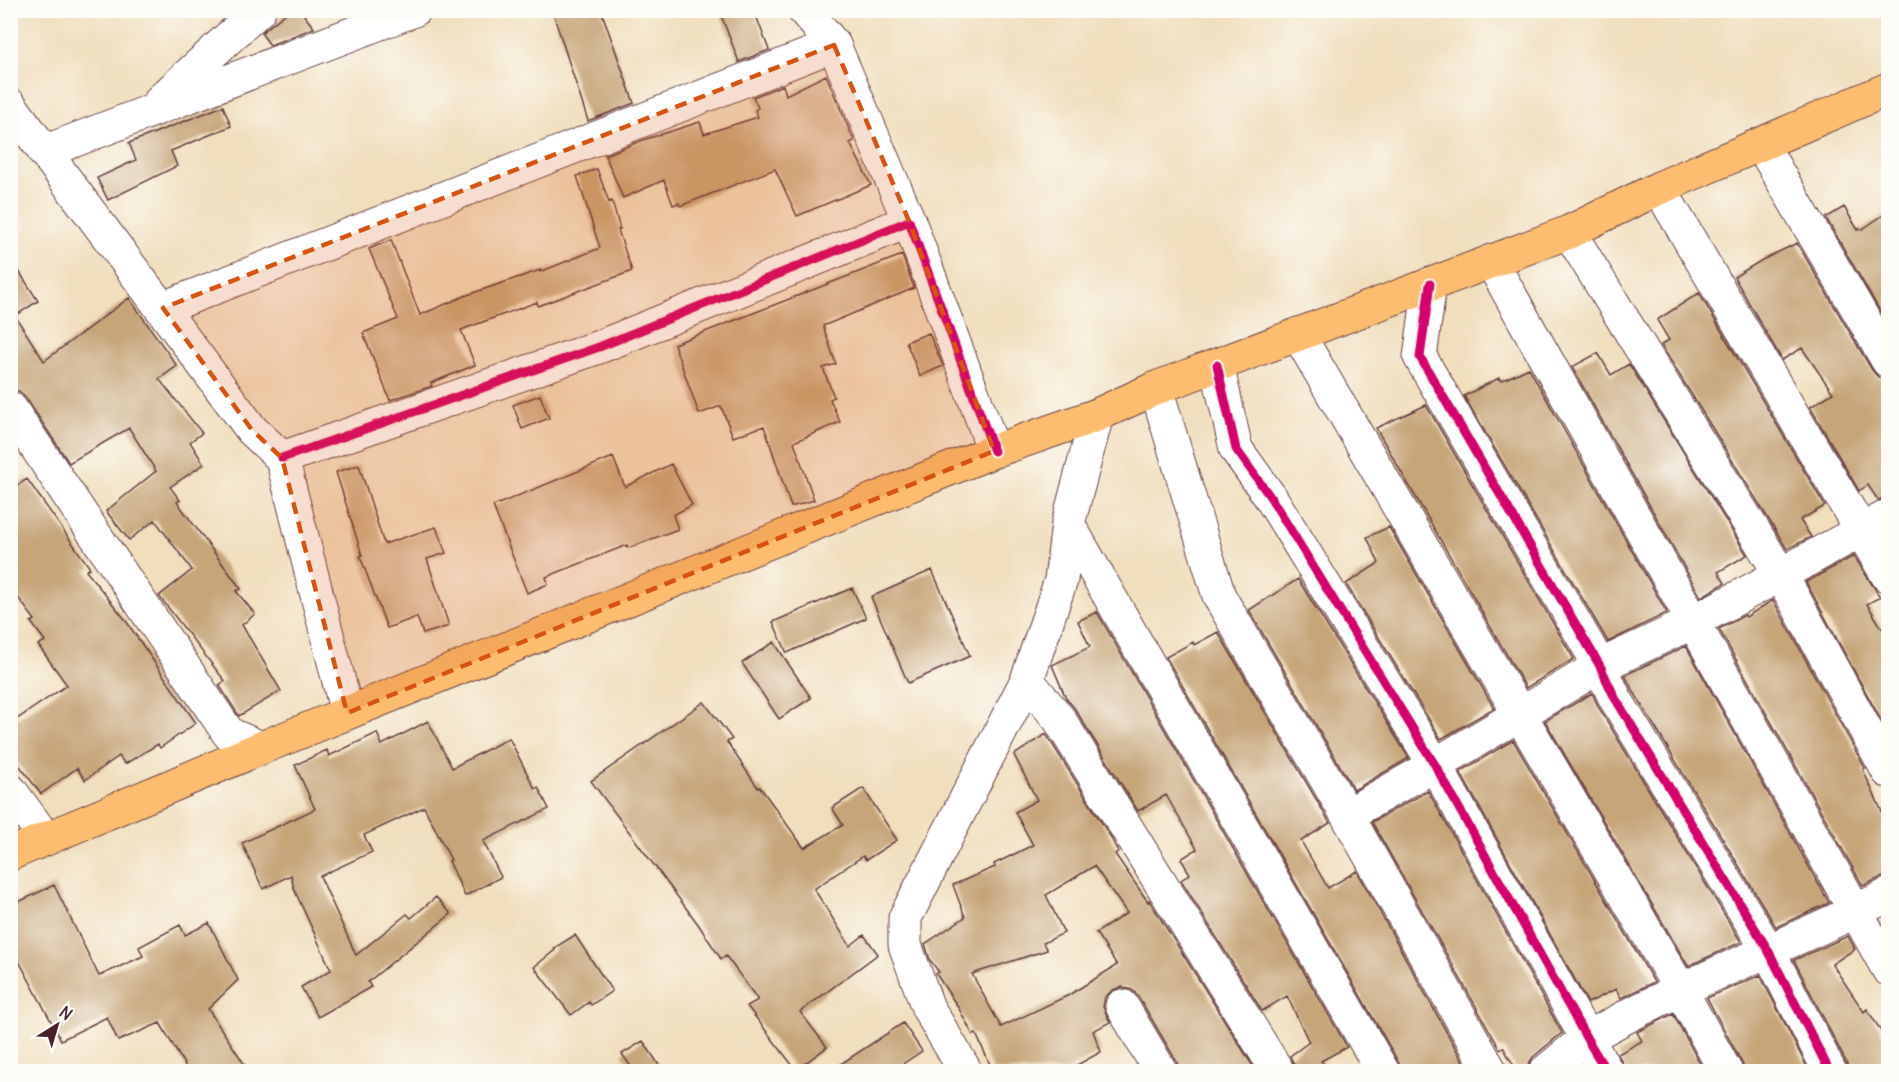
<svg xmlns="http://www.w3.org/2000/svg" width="1899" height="1082" viewBox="0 0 1899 1082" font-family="Delius,sans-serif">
<rect width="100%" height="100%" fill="#fdfcf7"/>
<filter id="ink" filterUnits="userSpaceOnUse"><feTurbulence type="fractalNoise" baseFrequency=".0167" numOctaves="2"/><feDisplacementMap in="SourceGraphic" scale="12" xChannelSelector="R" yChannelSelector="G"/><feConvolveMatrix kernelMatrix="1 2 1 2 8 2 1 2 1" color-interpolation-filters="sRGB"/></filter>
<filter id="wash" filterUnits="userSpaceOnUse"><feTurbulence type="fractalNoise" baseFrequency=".008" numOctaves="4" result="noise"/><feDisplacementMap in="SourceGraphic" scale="24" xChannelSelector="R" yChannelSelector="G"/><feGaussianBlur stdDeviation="1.35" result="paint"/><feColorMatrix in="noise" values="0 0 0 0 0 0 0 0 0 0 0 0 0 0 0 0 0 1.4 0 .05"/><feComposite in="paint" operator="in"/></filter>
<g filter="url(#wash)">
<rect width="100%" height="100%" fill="#f0debd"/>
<g id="blocks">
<!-- building -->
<path fill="#c6a579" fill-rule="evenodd" d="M290 10H300L314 28 270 45 261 33Z
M552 10H601L634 103 588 121Z
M719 10H754L769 50 739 62Z
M826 75 854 141 850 143 871 185 797 216 775 169 680 206 679 203 673 205 664 180 623 198 605 155 646 139 700 122 704 134 758 117 755 110 758 108 753 97 783 85 786 95Z
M223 106 231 126 171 151 177 166 108 200 97 178 136 160 129 143Z
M597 169 609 202 612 201 620 229 618 230 632 271 538 306 537 302 461 330 475 365 431 383 432 386 390 400 363 333 398 319 369 249 391 240 420 315 467 295 540 270V272L600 248 577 176Z
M1844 207 1858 230 1860 228 1861 230 1888 212V325L1826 218Z
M1797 243 1872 370 1879 378 1888 380V497L1878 500 1868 485 1859 491 1810 407 1833 393 1802 348 1782 360 1734 277 1762 260Z
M902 255 914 288 823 326 836 364 823 368 834 397 830 399 840 422 794 442 814 500 791 507 764 426 733 437 721 406 699 414 674 344Z
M10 257 38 301 15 316 44 361 129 298 177 366 159 379 202 433 190 442 204 464 170 487 180 500 177 502 241 589 236 591 255 614 242 625 281 691 239 716 219 685 225 681 159 596 192 570 155 520 129 540 106 511 156 471 129 428 69 463 26 398 19 391 10 389Z
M1699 293 1825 506 1800 520 1811 537 1787 549 1661 345 1669 340 1657 320Z
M929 333 943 366 920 376 906 342Z
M1598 353 1611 375 1629 364 1747 555 1718 572 1725 583 1701 597 1572 367Z
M1529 368 1667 613 1608 642 1464 396 1499 378 1501 381Z
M540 395 549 418 522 429 513 405Z
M1426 405 1574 659 1526 688 1376 428Z
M613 457 625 487 671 464 692 505 673 515 678 529 628 548 627 545 546 577 548 584 527 593 493 506Z
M359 465 384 544 436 527 446 553 427 559 449 626 423 634 417 617 387 628 360 556 362 555 336 472Z
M27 479 90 568 86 571 124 618 196 723 160 748 158 744 125 764 119 756 85 780 77 768 41 794 10 753V724L67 685 38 645 45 641 31 622 35 620 10 587V490Z
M1389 527 1494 708 1441 739 1346 584 1379 563 1367 537Z
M1854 556 1880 597 1867 604 1888 638V733L1806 582Z
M932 570 970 656 908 683 871 597Z
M1298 579 1409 758 1354 790 1249 610Z
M852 588 866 618 787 653 773 622Z
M1773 600 1865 768 1863 770 1888 825V876L1880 878 1863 886 1719 629 1745 615 1746 617Z
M1097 612 1347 1047 1321 1061 1329 1071H1297L1290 1056 1309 1042 1287 996 1262 1011 1181 880 1190 874 1181 859 1197 849 1166 795 1138 811 1075 709 1066 698 1052 665 1090 647 1078 621Z
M1218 632 1330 823 1301 841 1328 888 1357 871 1466 1067 1457 1071H1402L1399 1063 1166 657 1193 642 1194 645Z
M774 642 811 698 779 719 742 663Z
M1686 646 1829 903 1776 927 1632 689 1625 675Z
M1592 693 1599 708 1741 942 1688 966 1545 721Z
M704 702 732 739 727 742 758 788 760 787 804 848 843 825 832 808 863 788 897 840 866 860 863 856 814 889 850 946 864 935 878 954 800 1012 827 1047 796 1070 747 1006 758 1000 726 956 721 959 698 924 591 781Z
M428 721 452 768 509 738 535 789 538 787 549 809 483 841 501 877 465 896 449 861 451 860 424 807 364 835 372 852 320 876 356 955 407 914 411 918 436 897 451 914 368 982 371 987 318 1017 301 987 331 970 294 889 291 875 263 889 242 843 315 809 295 765 327 750 329 756 377 733 382 745Z
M1046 734 1110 836 1118 852 1115 854 1148 902 1149 900 1256 1071H1180L1177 1062 1138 996 1132 990 1122 987 1113 990 1105 997 1103 1007 1110 1022 1093 1031 1101 1052 1066 1071H993L976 1034 973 1035 958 1007 936 974 939 972 930 960 925 944 965 917 953 885 995 867 994 864 1033 845 1015 812 1037 800 1014 755ZM1094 866 1127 913 1096 933 1117 965 1069 995 1001 1027 972 974 1047 950 1043 943 1064 933 1046 895Z
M1513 740 1654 982 1621 998 1616 989 1588 1003 1460 772Z
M1428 791 1562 1033 1533 1057 1528 1065 1527 1071H1517L1503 1047 1500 1049 1372 822Z
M54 885 99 976 143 956 139 947 180 925 185 935 209 923 238 980 208 1009 249 1071H188L160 1023 118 1041 107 1017 61 1040 10 944V906Z
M575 935 612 991 591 1005 589 1002 571 1015 534 967 555 950 554 948Z
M1848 936 1855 949 1832 964 1864 1012 1867 1009 1888 1042V1071H1848L1847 1064 1794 960Z
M1760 975 1809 1071H1745L1742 1063 1707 998Z
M1673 1014 1704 1071H1626L1618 1054 1642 1041 1637 1032Z
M903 1023 922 1051 892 1071H830Z
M643 1041 663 1071H634L622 1054Z"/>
</g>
</g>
<g filter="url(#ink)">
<use href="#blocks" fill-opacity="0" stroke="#633c41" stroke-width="1.5"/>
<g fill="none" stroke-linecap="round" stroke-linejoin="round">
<defs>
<path id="minor" d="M804 10 834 45 909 221
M161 100 259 10
M10 105 252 430 282 458 347 713
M1761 144 1888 361
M44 152 414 10
M1659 188 1888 576
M1569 232 1781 575 1888 771
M1491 261 1888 969
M1430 284 1420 357 1600 666 1615 698 1768 950 1830 1072
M163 308 834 45
M1298 334 1680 989 1726 1072
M1217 365 1236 449 1271 498 1435 765 1587 1039 1607 1072
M1156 388 1219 596 1347 815 1491 1072
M10 408 229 734 261 748
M282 458 599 347 909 221 994 451
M1068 524 1383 1072
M1027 680 1059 719 1278 1072
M10 790 46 839
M1347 815 1435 765 1600 666 1693 622 1888 516
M1122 1006 1161 1072
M966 1072 928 1008 905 945V918L1027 680 1061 580 1068 524 1097 415
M1545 1072C1559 1061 1573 1048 1588 1038 1684 981 1790 946 1888 895"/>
<path id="major" d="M10 854 261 748 994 451 1097 415 1156 388 1569 232 1659 188 1888 89"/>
</defs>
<!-- minor casing -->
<use href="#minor" stroke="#633c41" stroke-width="35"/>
<!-- major casing -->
<use href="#major" stroke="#633c41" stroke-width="35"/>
<!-- minor -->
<use href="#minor" stroke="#fff" stroke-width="33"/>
<!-- major -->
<use href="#major" stroke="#fcbd6f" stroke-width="33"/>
<defs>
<path id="cycleway" d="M1430 284 1420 357 1600 666 1615 698 1768 950 1830 1072
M1217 365 1236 449 1271 498 1435 765 1587 1039 1607 1072
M282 458 599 347 909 221 994 451"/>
</defs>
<!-- cycleway casing -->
<use href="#cycleway" stroke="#fdfcf7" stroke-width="13"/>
<!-- cycleway -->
<use href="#cycleway" stroke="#d6006c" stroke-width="9"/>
</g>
</g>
<!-- marked area -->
<path fill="#d8530f" fill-opacity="0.2" stroke="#d8530f" stroke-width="4.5" stroke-dasharray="12 8" stroke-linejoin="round" d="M834 45 909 221 994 451 347 713 282 458 252 430 163 308Z"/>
<!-- margin -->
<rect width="1899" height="1082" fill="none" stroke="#fdfcf7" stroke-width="36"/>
<!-- north arrow -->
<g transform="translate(57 1025) rotate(37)" stroke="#fdfcf7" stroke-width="4.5" paint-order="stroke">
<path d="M0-4.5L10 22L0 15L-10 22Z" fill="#4a1f2b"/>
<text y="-9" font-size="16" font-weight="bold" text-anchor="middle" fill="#4a1f2b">N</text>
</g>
</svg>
